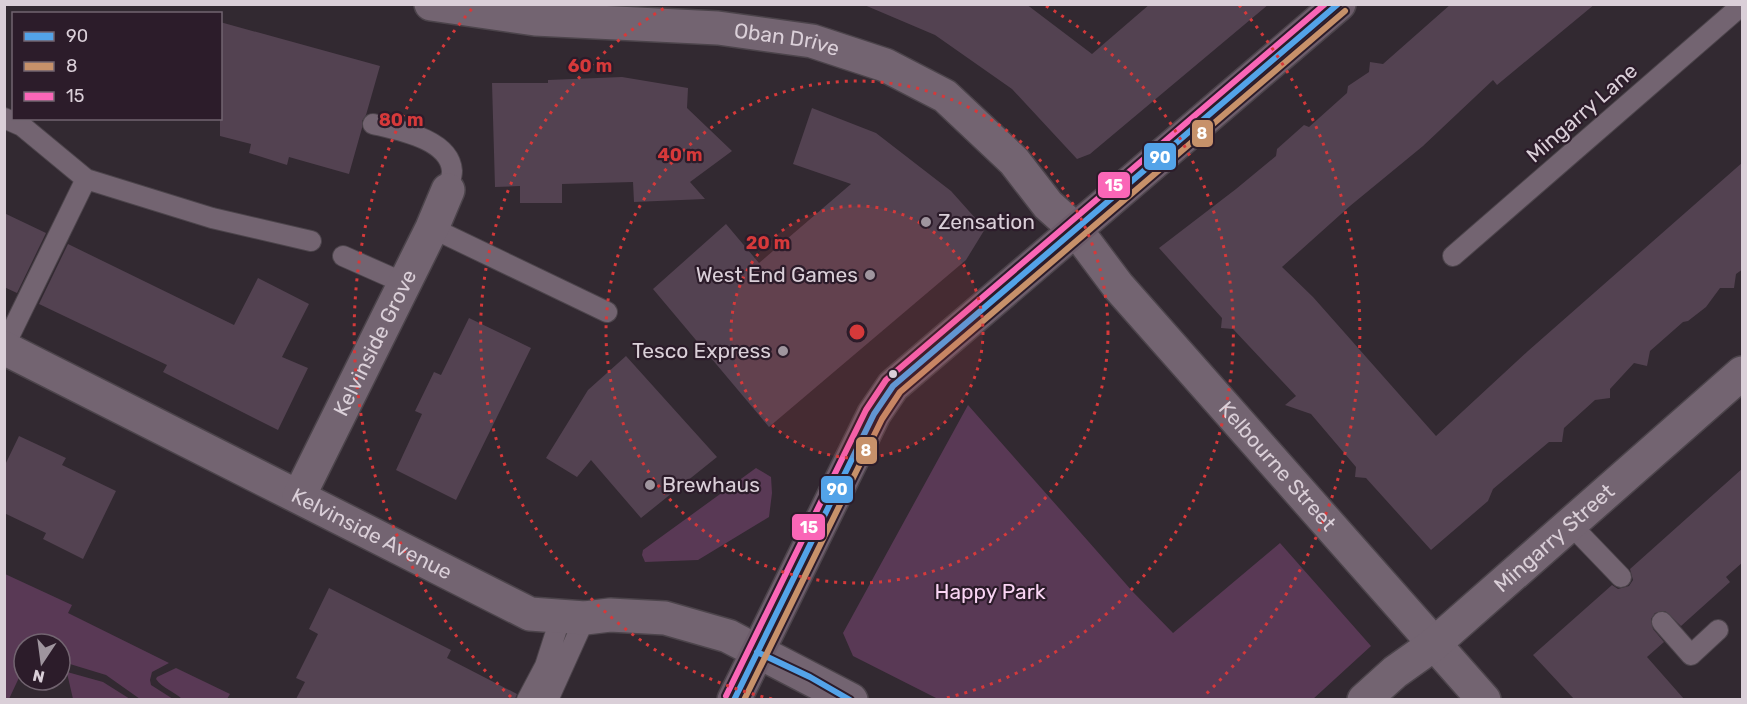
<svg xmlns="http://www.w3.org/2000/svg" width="1747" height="704" viewBox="0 0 1747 704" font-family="Rubik,sans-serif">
<rect width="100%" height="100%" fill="#322931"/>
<!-- green -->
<path fill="#593955" d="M968 405 1133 592 1173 633 1280 543 1371 646 1312 700 938 699 853 656 843 633Z
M756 468 771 477 772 493 769 517 698 560 645 562 642 555 643 550Z
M5 574 72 605 68 613 169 663 152 672 150 680 151 685 173 699H140L106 675 60 661V644H24V667L9 699H5Z
M176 668 230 694 227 699H182C175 692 162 688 156 679L157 677Z
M60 670 103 682 130 699H73L67 673 60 672Z"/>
<!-- building -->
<path fill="#534251" d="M862 4H1026L1092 54 1150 4H1269L1090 154 1077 159 1012 89 935 35Z
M1451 4H1595L1497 85 1493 80 1423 146 1350 206 1282 267 1313 297 1436 436 1528 351 1743 162V269L1736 274 1734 288H1720L1706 307 1688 321 1683 322 1650 351 1647 366 1634 363 1610 389V398L1595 400 1564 428 1562 442H1549L1493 489 1488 501 1431 550 1366 478 1355 477 1356 467 1311 414 1285 405 1296 396 1233 329 1221 328 1222 318 1159 248 1236 189 1276 156 1277 149 1304 125 1309 127 1347 93 1348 86 1369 72 1370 62 1383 64Z
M220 22 380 66 366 115 362 121V128L349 174 289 157 287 165 249 153 251 144 220 136Z
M622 77 688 88 687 108 732 151 690 182 705 199 634 202 633 182 562 184V203H520V186L495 187 492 83H548V80Z
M812 108 876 133 951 191 985 229 966 260 769 427 653 289 726 224 759 263 851 184 793 164Z
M4 213 46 233 17 293 4 287Z
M68 244 234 325 258 278 309 304 282 357 308 368 278 430 163 372 167 365 39 304Z
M469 318 531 348 456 500 396 470 422 414 415 411 434 372 441 375Z
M626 356 717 457 641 518 591 460 577 477 546 458 588 390Z
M19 436 66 458 62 465 116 491 83 559 43 539 46 533 4 513V467Z
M1743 468V562L1726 577 1730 582 1681 626 1665 611 1655 613 1651 619 1653 629 1664 642 1647 657 1684 699H1574L1533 655 1612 585 1618 589 1629 586 1633 580 1630 569Z
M329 588 451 650 447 658 517 694 515 699H296L305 682 296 678 318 634 309 629Z"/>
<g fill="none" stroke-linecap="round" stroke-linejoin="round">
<defs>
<path id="lane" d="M4 118 22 126 86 179 4 347
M373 124C398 130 450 139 452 171 452 177 449 184 448 190
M86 179 212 218 311 241
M432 228 607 312
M343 256 404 283
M1453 256 1742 5
M1571 525 1621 577
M1662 622 1691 655 1718 630
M527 700 545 666 561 616
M548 700 585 618"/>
<g id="street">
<path id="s1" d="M431 4 535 19 718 28 812 41 885 65 945 96 1014 161 1048 205 1076 230 1118 286 1484 700"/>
<path id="s2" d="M4 348 530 614 585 618 610 615 665 618 728 636 851 700"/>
<path id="s3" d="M299 496 432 228 448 190"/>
<path id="s4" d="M1364 700 1395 672 1433 645 1742 373"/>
</g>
<path id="secondary" d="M734 700 874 414 893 386 1339 4"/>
</defs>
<!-- lane casing -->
<use href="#lane" stroke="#4c444b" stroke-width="22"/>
<!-- street casing -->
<use href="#street" stroke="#4c444b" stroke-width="36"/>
<!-- secondary casing -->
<use href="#secondary" stroke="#4c444b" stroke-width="36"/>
<!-- lane -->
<use href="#lane" stroke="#736471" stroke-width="20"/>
<!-- street -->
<use href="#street" stroke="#736471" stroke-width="33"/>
<!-- secondary -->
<use href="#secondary" stroke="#6d5d6b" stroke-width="33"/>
<defs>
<path id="bus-1" d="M757 652 810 677 850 700
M734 700 874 414 893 386 1338 4"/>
<path id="bus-2" d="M744 700 882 419 900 392 1345 11"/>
<path id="bus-3" d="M726 696 866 410 886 380 1325 4"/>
</defs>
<!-- bus-1 casing -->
<use href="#bus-1" stroke="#2c1c2a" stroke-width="10"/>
<!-- bus-2 casing -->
<use href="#bus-2" stroke="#2c1c2a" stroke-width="10"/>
<!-- bus-3 casing -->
<use href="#bus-3" stroke="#2c1c2a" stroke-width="10"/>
<!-- bus-1 -->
<use href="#bus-1" stroke="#53a3e8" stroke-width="6"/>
<!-- bus-2 -->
<use href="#bus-2" stroke="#c7916a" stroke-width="6"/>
<!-- bus-3 -->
<use href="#bus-3" stroke="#fa66b7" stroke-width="6"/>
</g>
<!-- distance rings -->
<circle cx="857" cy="332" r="126" fill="#d6393a" fill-opacity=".12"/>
<g fill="none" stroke="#d6393a" stroke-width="3" stroke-dasharray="3 6">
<circle cx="857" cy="332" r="126"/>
<circle cx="857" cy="332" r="251"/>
<path d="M772 699A377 377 0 0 1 668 6M1046 6A377 377 0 0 1 942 699"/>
<path d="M511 697A503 503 0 0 1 475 5M1239 5A503 503 0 0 1 1203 697"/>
</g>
<!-- markers -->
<g fill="#9f959e" stroke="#2c1c2a" stroke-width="2">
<circle cx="926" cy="222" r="6"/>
<circle cx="870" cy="275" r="6"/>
<circle cx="783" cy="351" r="6"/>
<circle cx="650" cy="485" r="6"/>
</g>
<circle fill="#dacfd8" stroke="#2c1c2a" stroke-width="2" cx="893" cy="374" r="5"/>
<g text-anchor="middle" stroke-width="4.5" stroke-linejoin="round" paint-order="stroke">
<!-- street labels -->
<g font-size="21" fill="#dacfd8" stroke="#2c1c2a">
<text dy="7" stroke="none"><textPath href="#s1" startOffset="358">Oban Drive</textPath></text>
<text transform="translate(1582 113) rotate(-41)" y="7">Mingarry Lane</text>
<text dy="7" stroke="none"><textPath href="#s3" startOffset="171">Kelvinside Grove</textPath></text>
<text dy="7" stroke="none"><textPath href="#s1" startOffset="1026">Kelbourne Street</textPath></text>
<text dy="7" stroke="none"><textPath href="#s2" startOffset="412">Kelvinside Avenue</textPath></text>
<text dy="7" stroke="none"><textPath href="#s4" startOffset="250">Mingarry Street</textPath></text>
</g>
<!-- poi labels -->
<g font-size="21" fill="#dacfd8" stroke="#2c1c2a" text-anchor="start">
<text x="938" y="229">Zensation</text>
<text x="858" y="282" text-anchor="end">West End Games</text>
<text x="771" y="358" text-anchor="end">Tesco Express</text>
<text x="662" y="492">Brewhaus</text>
</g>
<!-- park labels -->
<g font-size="21" fill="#fad5f4" stroke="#2c1c2a">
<text x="990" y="599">Happy Park</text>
</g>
</g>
<circle cx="857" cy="332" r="9" fill="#d6393a" stroke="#2c1c2a" stroke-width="3"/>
<g font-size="18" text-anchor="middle" font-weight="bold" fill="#d6393a" stroke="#2c1c2a" stroke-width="4.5" stroke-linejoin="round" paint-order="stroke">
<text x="590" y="72">60 m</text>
<text x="401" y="126">80 m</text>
<text x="680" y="161">40 m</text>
<text x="768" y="249">20 m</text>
</g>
<g stroke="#2c1c2a" stroke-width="2">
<rect x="1191" y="119" width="23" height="29" rx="6" fill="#c7916a"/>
<rect x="1143" y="142" width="34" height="29" rx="6" fill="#53a3e8"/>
<rect x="1097" y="171" width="34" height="28" rx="6" fill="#fa66b7"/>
<rect x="855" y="436" width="23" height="29" rx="6" fill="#c7916a"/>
<rect x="820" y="475" width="34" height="29" rx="6" fill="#53a3e8"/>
<rect x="791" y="513" width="35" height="28" rx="6" fill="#fa66b7"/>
</g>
<g font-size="16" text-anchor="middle" font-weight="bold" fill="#fff">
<text x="1202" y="139">8</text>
<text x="1160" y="163">90</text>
<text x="1114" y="191">15</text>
<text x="866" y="456">8</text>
<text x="837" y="495">90</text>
<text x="809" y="533">15</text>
</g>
<!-- border -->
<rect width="1747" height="704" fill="none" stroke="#dacfd8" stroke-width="12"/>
<!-- legend -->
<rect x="12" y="12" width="210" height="108" fill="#2c1c2a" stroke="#726470" stroke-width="1.5"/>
<rect x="24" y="32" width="30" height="9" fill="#53a3e8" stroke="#726470" stroke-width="1.5"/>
<text x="66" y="42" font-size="18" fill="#dacfd8">90</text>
<rect x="24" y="62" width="30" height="9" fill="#c7916a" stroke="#726470" stroke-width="1.5"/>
<text x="66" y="72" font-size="18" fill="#dacfd8">8</text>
<rect x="24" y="92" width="30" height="9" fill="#fa66b7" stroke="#726470" stroke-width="1.5"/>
<text x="66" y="102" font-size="18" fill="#dacfd8">15</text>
<!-- north arrow -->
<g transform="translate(42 662) rotate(193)"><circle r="28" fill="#2c1c2a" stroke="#726470" stroke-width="1.5"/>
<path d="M0-4.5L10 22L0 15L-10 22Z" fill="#9f959e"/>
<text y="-9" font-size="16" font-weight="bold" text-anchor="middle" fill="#dacfd8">N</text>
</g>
</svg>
